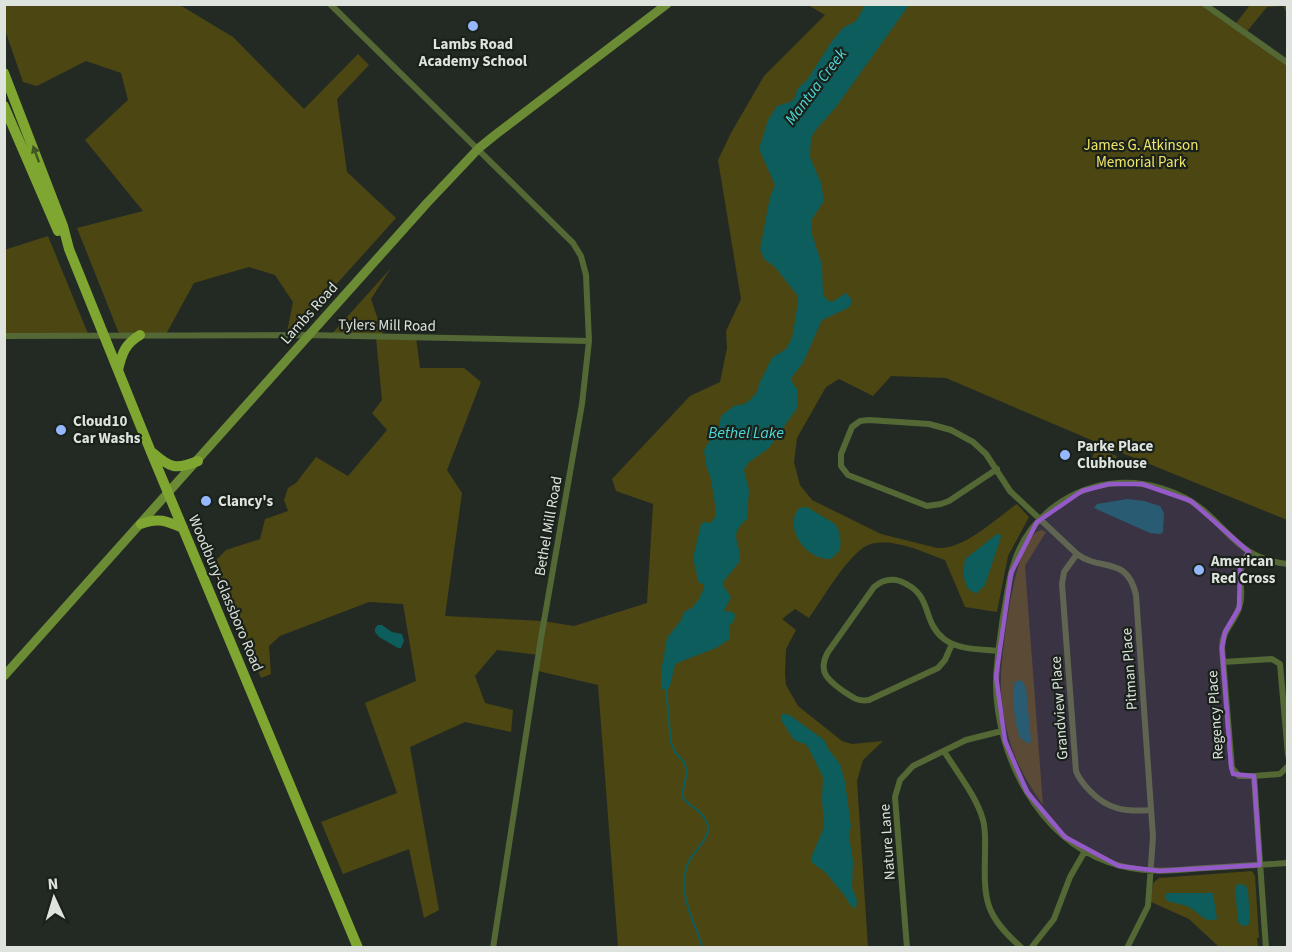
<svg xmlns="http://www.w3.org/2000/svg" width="1292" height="952" viewBox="0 0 1292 952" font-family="'Source Sans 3',sans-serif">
<rect width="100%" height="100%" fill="#232a24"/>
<!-- green -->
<path fill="#4b4612" d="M4 5H180L233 37 304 109 358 54 369 65 337 99 347 172 396 218 289 337H286L293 302 275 275 249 267 194 283 165 336H120L77 228 143 211 85 140 128 100 121 73 86 61 37 86 23 82 5 30Z
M808 5H1200L1233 27 1250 5H1287V13L1283 6 1267 7 1244 35 1287 64V520L1110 448 946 378 891 376 873 396 839 379 826 387 797 438 794 462 800 485 812 500 881 534 937 548C964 550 995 519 1017 504L1029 517 1008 556 997 612 965 607 945 560C930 555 912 546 896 544 888 542 876 542 868 545 848 554 822 600 809 618L795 609 782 619 796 630 786 649 785 673 786 685 798 706 842 741 852 744 883 741 863 760 857 781 868 947H618L598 685 538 671 539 655 497 650 475 676 485 703 513 710 511 732 465 722 410 747 439 910 424 918 409 849 343 874 321 822 397 793 365 703 416 681 403 604 369 602 280 636 269 646 271 674 261 678 213 563 226 550 260 539 265 519 288 511 284 500 288 488 296 483 316 457 348 476 387 430 372 413 382 400 376 338 329 337 391 268 371 299 384 337H416L420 368H464L481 382 447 470 462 493 445 616 543 621 574 626 647 603 653 504 616 491 612 479 690 396 720 382 727 348 726 331 741 299 718 160 731 133 764 76 825 15Z
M48 236 89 336 5 335 4 250Z
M1096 448 1117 456 1113 466 1092 458Z
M1042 530 1046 532 1025 566 1043 805C1027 783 1013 758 1007 731 1003 713 1000 694 1001 676 1002 652 1014 533 1042 530Z
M1252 871 1255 876 1259 938H1257L1258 947H1219L1189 919 1151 902 1153 883 1159 878Z"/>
<!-- water -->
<path fill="#0e5d5d" d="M865 5H909L836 107 815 131 811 138 810 157 821 183 824 201 812 219 811 231 822 265 823 294 827 300 832 302 846 293 850 297 852 303 848 308 822 320 803 363 792 377V382L797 389V408L769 448 748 463 744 470 749 490 747 519C727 536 741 541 740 561L723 582 724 587 731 597 724 611 733 612 735 615 734 621 729 626 730 639 716 648 677 663C671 670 674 681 668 689L663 690 661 686V672L667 638 681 620 684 612 693 607 699 599 704 588 703 584 699 583 698 580 693 558 701 524 704 522 711 523 715 517V505L711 479 706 465 704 450 719 426 721 416 734 406 744 404 750 400 757 392 760 382 772 358 786 349 792 338 798 303 797 295 775 267 764 259 760 249 770 197 775 185 759 149 768 120 777 106 790 102 794 99 798 88 807 80 832 41 844 27 856 21Z
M1127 499 1144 501 1160 506 1164 513 1163 532 1160 534 1150 533 1094 508 1097 504Z
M807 507 835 524C841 533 841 540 840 550L831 559C808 561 782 529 799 508Z
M997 534H1000L1001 537 985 585 977 593C962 591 963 572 965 559Z
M378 625H382L392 632 402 634 404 641 401 648H398L379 637 375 632V628Z
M1019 680 1023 682 1026 688 1031 740 1029 744 1020 738C1015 726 1011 694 1015 682Z
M782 714H787L791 716 824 740 829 750 840 764 845 782 851 826 849 835 853 861 852 888 857 900 856 909 850 905 845 896 825 872 811 862V858L824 827 822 799 823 777 808 747 805 744 794 740 781 720Z
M1238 884 1245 885 1248 890 1250 922 1247 926 1241 925 1238 922 1235 888Z
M1167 893H1213L1217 919C1204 924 1198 911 1187 906 1180 904 1174 903 1167 901L1165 896Z"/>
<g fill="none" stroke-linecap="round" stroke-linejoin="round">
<!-- stream -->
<path stroke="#0e5d5d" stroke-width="2" d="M666 689 671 743 675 752 684 762 687 771 682 796C688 807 703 810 707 823 713 838 693 850 688 863 676 893 694 920 703 948"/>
<!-- street -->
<path stroke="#536834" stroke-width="6" d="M330 4 573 243 581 256 586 275 589 341 582 404 541 638 493 948
M1204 4 1288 63
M4 336 308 335 589 341
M997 469 949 501 941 504 927 506 848 475 841 466V454L852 427 860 421 869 420 929 424 951 430 973 442 986 454 1010 491 1077 554C1101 572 1127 555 1136 595L1153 837 1148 906 1127 948
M1249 552C1231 579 1247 586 1239 608 1234 623 1222 630 1222 648L1232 768 1239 776H1254L1266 948
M1077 554 1064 572 1062 584 1076 771C1079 779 1084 785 1090 791 1108 810 1126 812 1151 810
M1288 564C1242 559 1233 535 1202 509 1180 491 1146 481 1118 483 1072 486 1030 516 1015 560 1008 578 1007 598 1003 617 1000 639 996 662 996 685 997 756 1038 837 1108 862 1140 874 1172 871 1206 868 1233 866 1260 865 1288 863
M952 644 945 660 938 668 869 700C858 702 852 697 843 691 828 680 817 672 828 652L874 587C882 580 890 578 900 581 935 595 920 620 944 639 958 650 981 649 998 651
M1223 662 1272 659 1280 664 1288 755
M944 751C956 771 977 797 983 820 986 831 985 842 985 853 984 900 984 915 1022 948
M1254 776 1280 774 1288 766
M907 948 895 797 900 780 913 766 966 740 1002 731
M1031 948 1054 919 1070 877 1085 851"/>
<!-- secondary -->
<path stroke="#6b8b34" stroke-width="9" d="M4 676 427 203 479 148 495 135 667 4"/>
<!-- primary -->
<path stroke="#7ea630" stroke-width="10" d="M4 73 63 226 69 249 151 452 358 948
M4 106 58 231
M118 370C122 353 125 344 140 335
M153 453C170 468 176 470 198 461
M141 524C158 517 167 521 183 528"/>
</g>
<!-- one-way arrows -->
<defs><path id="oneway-solid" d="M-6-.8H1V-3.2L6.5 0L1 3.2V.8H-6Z" transform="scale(1.5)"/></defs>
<use fill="#415623" href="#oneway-solid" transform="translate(36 154) rotate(-110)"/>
<!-- marked area -->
<path fill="#945ac7" fill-opacity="0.2" stroke="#945ac7" stroke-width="4.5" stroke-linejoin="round" d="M1109 484H1142L1191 501 1249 552 1240 569 1239 608 1225 632 1222 648 1231 766 1233 774 1254 776 1260 865 1159 871 1119 866 1065 837 1027 792 1005 741 996 676 1011 573 1037 522 1082 491Z"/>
<!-- markers -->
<g fill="#94b7fd" stroke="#19211a" stroke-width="2">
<circle cx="473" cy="26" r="6"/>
<circle cx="61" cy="430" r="6"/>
<circle cx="1065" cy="455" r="6"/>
<circle cx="206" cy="501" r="6"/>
<circle cx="1199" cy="570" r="6"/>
</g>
<g text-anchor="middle" stroke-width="4.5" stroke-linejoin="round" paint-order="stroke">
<!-- poi labels -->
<g font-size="15" font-weight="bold" fill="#dee3de" stroke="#19211a" text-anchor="start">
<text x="473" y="49" text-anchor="middle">Lambs Road<tspan x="473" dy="17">Academy School</tspan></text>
<text x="73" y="426">Cloud10<tspan x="73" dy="17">Car Washs</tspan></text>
<text x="1077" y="451">Parke Place<tspan x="1077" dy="17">Clubhouse</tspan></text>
<text x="218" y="506">Clancy's</text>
<text x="1211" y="566">American<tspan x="1211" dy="17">Red Cross</tspan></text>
</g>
<!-- park labels -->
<g font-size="15" fill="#f2e667" stroke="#19211a">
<text x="1141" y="150">James G. Atkinson<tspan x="1141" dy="17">Memorial Park</tspan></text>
</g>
<!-- street labels -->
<g font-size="15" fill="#dee3de" stroke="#19211a">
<text transform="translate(309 313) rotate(-48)" y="5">Lambs Road</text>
<text transform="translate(387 325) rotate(1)" y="5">Tylers Mill Road</text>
<text transform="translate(548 526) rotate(-80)" y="5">Bethel Mill Road</text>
<text transform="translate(226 593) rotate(67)" y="5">Woodbury-Glassboro Road</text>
<text transform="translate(1129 669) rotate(-94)" y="5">Pitman Place</text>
<text transform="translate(1059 708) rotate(-94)" y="5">Grandview Place</text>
<text transform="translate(1215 715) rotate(-94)" y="5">Regency Place</text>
<text transform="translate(887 842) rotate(-94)" y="5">Nature Lane</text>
</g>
<!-- water labels -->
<g font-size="16" font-style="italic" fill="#4dd8d8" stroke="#19211a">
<text transform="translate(815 86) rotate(-53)" y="6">Mantua Creek</text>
<text x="746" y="438">Bethel Lake</text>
</g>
</g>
<!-- border -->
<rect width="1292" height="952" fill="none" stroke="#dee3de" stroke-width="12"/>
<!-- north arrow -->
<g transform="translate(54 898) rotate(356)" stroke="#19211a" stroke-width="4.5" paint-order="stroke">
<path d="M0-4.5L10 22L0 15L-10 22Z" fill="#dee3de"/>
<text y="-9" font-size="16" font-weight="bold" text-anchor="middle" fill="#dee3de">N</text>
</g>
</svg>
